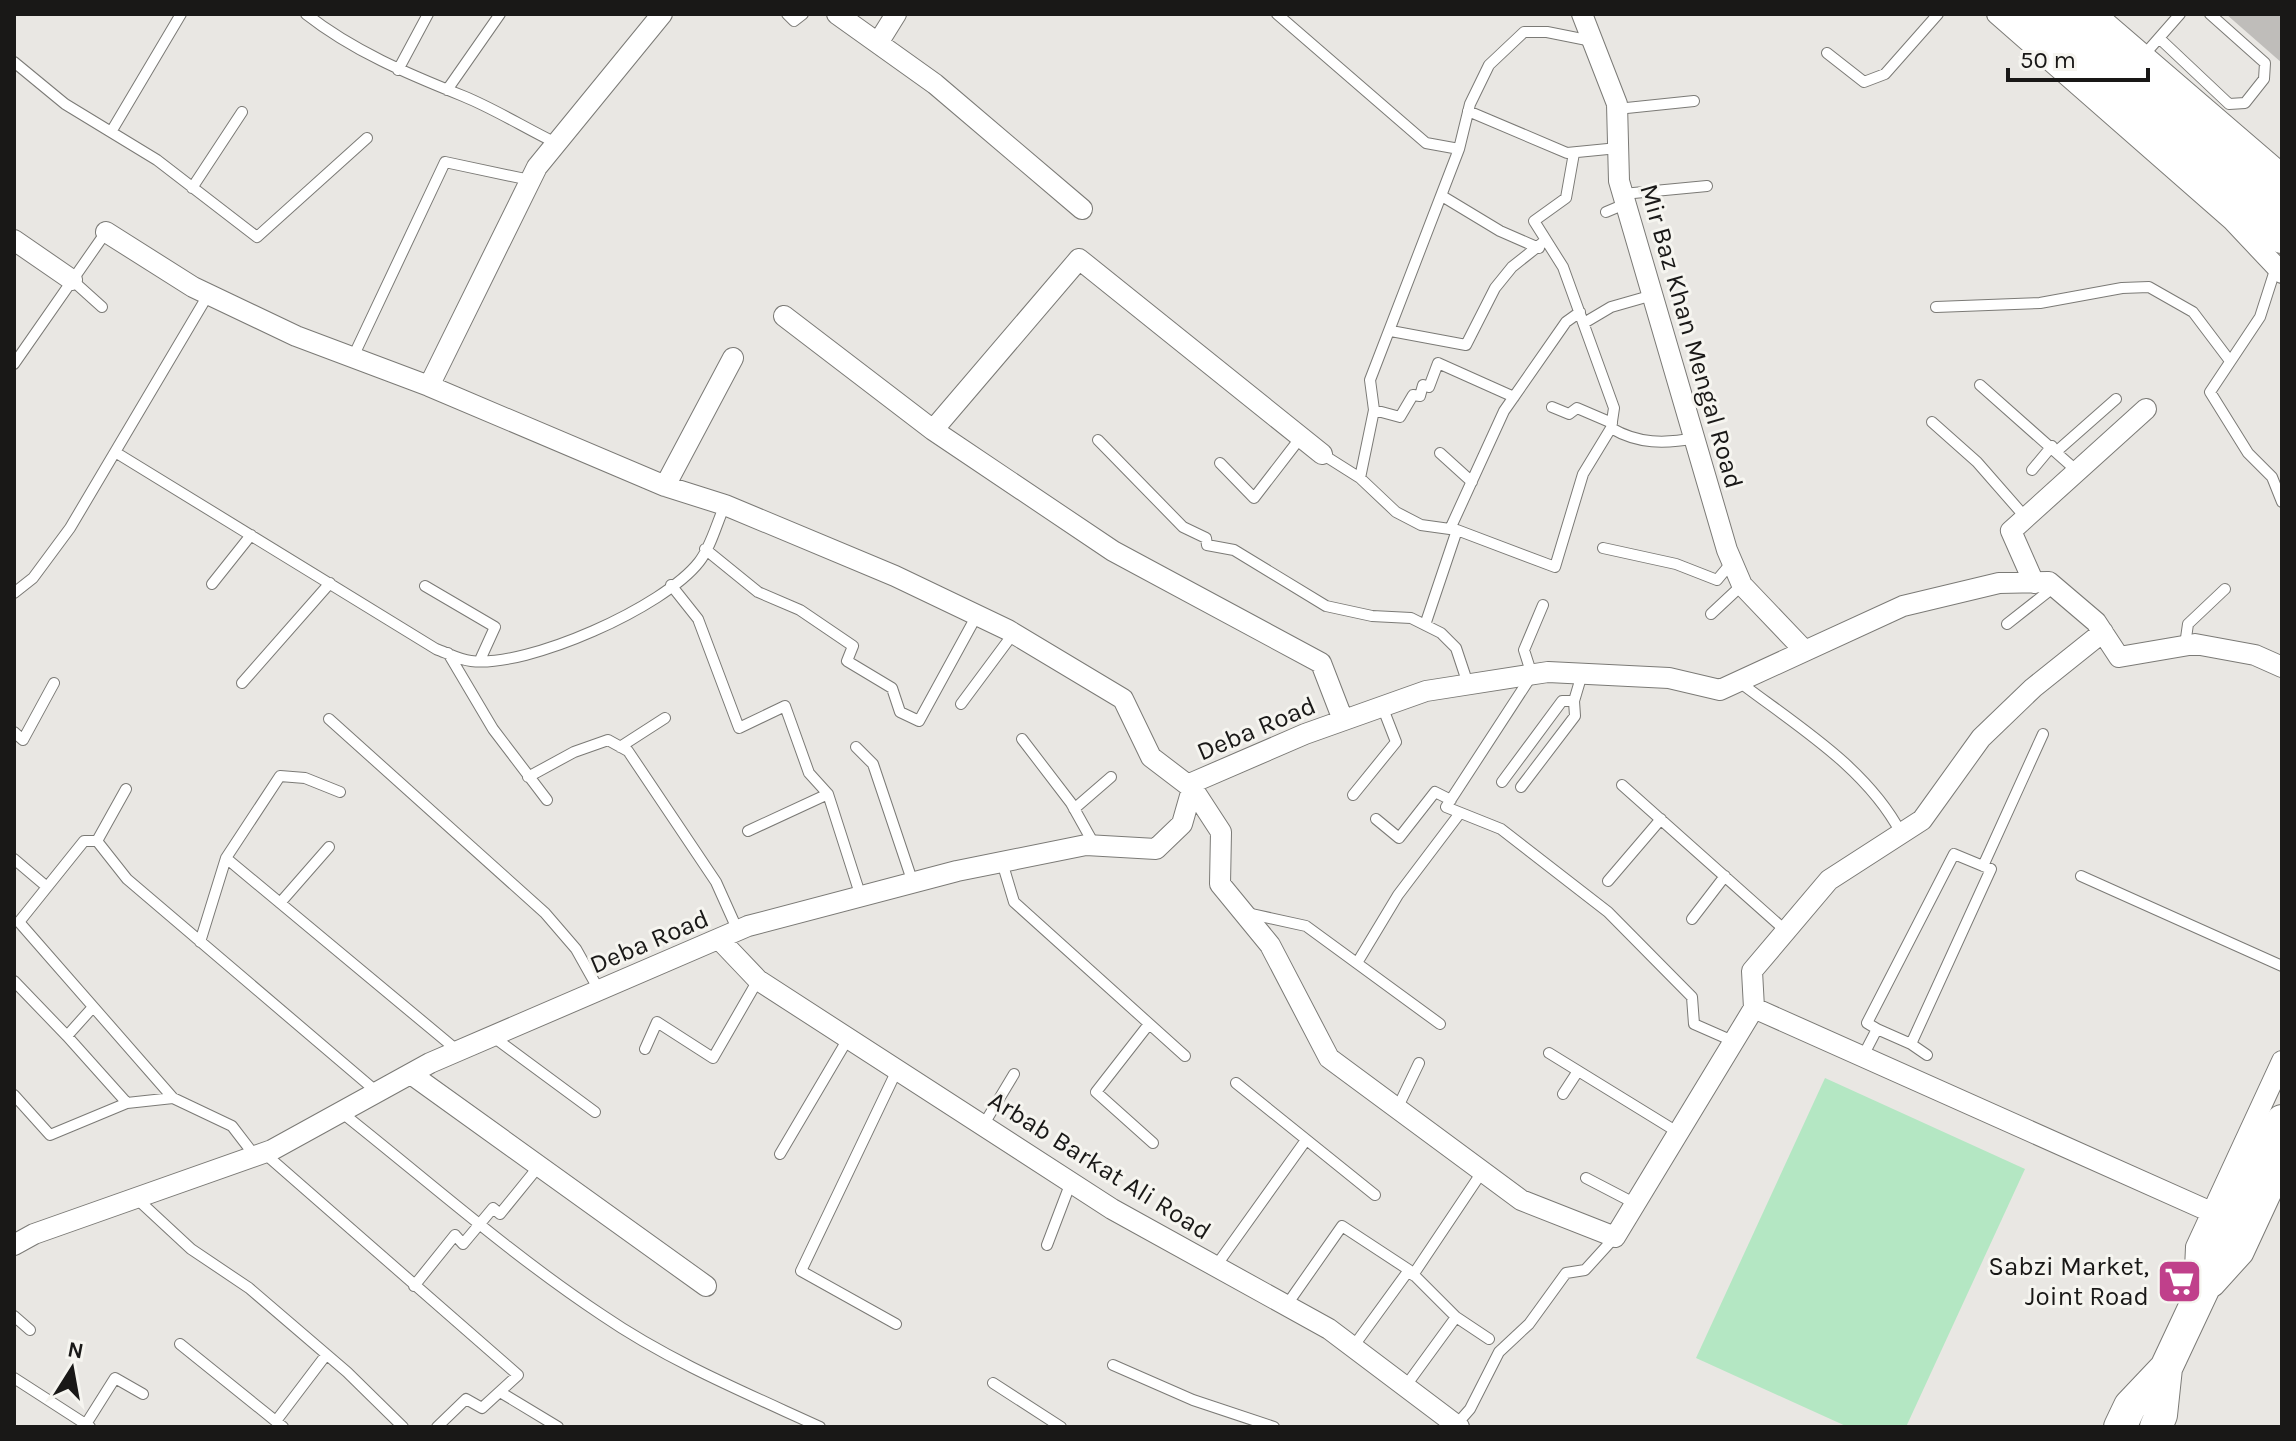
<svg xmlns="http://www.w3.org/2000/svg" width="2296" height="1441" viewBox="0 0 2296 1441" font-family="Karla,sans-serif">
<rect width="100%" height="100%" fill="#e9e7e3"/>
<!-- green -->
<path fill="#b4e7c3" d="M1825 1078 2025 1169 1906 1427H1848L1696 1358Z"/>
<!-- building -->
<path fill="#bfbdba" d="M2226 14H2282V63Z"/>
<g fill="none" stroke-linecap="round" stroke-linejoin="round">
<defs>
<path id="service" d="M306 14C353 51 408 74 463 96 495 109 525 128 556 143
M787 14 794 21 803 14
M1277 14 1426 143 1459 149
M2159 38 2229 104 2245 103 2264 79 2265 63 2210 14
M1827 53 1864 82 1885 74 1938 14
M2144 55 2180 14
M14 62 65 104 157 160 257 237 367 138
M398 70 428 14
M447 90 500 14
M1617 109 1694 101
M1468 111 1567 153 1618 148
M111 132 181 14
M192 188 242 112
M1623 194 1707 186
M1442 196 1500 231 1539 248
M1606 212 1625 204
M2276 267 2260 317 2210 392 2248 453 2272 477 2282 502
M72 280 102 307
M1936 307 2040 303 2122 288 2149 287 2193 312 2230 361
M1584 323 1611 307 1653 295
M1391 331 1466 345 1495 288 1512 267 1546 240
M353 357 445 162 530 180
M14 364 106 232
M1980 385 2077 471
M1552 407 1569 414 1577 408 1612 423
M1374 410 1400 417 1413 395 1420 396 1423 385 1429 387 1438 363 1514 397
M1932 422 1977 462 2026 518
M1611 428C1638 444 1665 444 1695 438
M1098 440 1183 527 1206 538 1207 545 1234 550 1326 606 1372 616 1411 618 1441 633 1456 648 1468 684
M2057 451 2116 399
M115 452 436 649C447 653 460 660 471 661 528 668 664 607 699 562 711 547 717 522 725 505
M1440 453 1472 482
M1322 454 1360 478 1396 512 1421 525 1457 530 1555 567 1583 474 1611 428 1614 408 1563 267 1534 221 1566 198 1574 153
M1220 463 1254 498 1301 437
M2032 470 2052 446
M1360 478 1374 410 1370 380 1459 149 1470 104 1489 65 1524 32H1547L1592 41
M1450 529 1504 411 1566 322 1580 312
M1603 548 1676 564 1717 580 1732 562
M705 549 758 592 800 610 853 646 847 661 892 688 900 712 919 721 977 615
M212 584 251 535
M671 585 698 619 739 728 785 706 809 773 828 794 861 897
M425 586 495 627 480 660
M14 593 33 578 70 528 208 295
M1543 605 1524 650 1532 675 1446 807 1501 829 1608 912 1692 997 1694 1024 1735 1042
M1711 614 1742 585
M2007 624 2054 587
M1425 625 1457 530
M2185 645 2188 624 2225 589
M448 653 493 729 547 800
M1738 681C1797 726 1866 767 1901 833
M242 683 330 583
M961 704 1013 634
M329 719 545 913 576 949 599 990
M14 732 23 740 54 683
M1022 739 1071 803 1095 846
M620 747 665 718
M856 747 873 764 913 883
M528 777 574 752 608 740 628 751 716 882 738 931
M1502 782 1562 701H1574L1582 674
M1622 785 1786 931
M1521 787 1575 716 1574 701
M1353 795 1396 742 1382 706
M1074 809 1111 777
M1376 819 1399 838 1435 792 1451 800
M748 831 828 794
M97 841 127 879 377 1092
M97 841H84L19 922 173 1098
M97 841 126 789
M226 858 458 1051
M14 859 47 887
M1002 862 1014 902 1185 1056
M2081 876 2282 966
M1608 881 1661 819
M280 903 329 847
M1247 913 1306 926 1440 1024
M1692 919 1725 876
M200 942 226 858 280 776 305 778 340 792
M1357 963 1398 895 1460 813
M14 981 67 1036 93 1007
M1149 1024 1096 1092 1153 1143
M1877 1029 1911 1044 1991 869 1983 866
M67 1036 127 1103
M492 1036 595 1112
M1911 1044 1927 1055
M645 1049 657 1022 713 1058 758 980
M1549 1053 1679 1133
M1862 1058 1877 1029 1867 1023 1954 854 1983 866 2043 734
M1236 1083 1375 1195
M1563 1094 1578 1071
M14 1095 50 1135 127 1103 173 1098 232 1126 255 1156
M1397 1109 1419 1063
M341 1112C427 1180 510 1254 602 1315 669 1361 746 1393 820 1427
M984 1124 1014 1074
M264 1153 518 1375 482 1408 466 1399 437 1427
M780 1154 849 1037
M1586 1178 1636 1204
M136 1198 191 1249 249 1288 347 1372 403 1427
M1047 1245 1071 1182
M1216 1266 1306 1140
M1413 1275 1482 1172
M414 1286 455 1235 463 1244 493 1208 500 1214 539 1166
M1286 1306 1342 1226 1409 1270 1456 1317 1489 1339
M14 1316 30 1330
M896 1324 801 1271 898 1068
M180 1344 283 1427
M1353 1347 1409 1270
M1113 1365 1193 1400 1274 1427
M14 1378 90 1427
M993 1383 1061 1427
M1405 1387 1456 1317
M500 1392 558 1427
M276 1421 326 1355
M86 1424 115 1378 143 1394
M1456 1425 1470 1409 1499 1352 1529 1324 1566 1273 1585 1270 1615 1237"/>
<path id="minor" d="M837 14 935 84 1082 209
M1582 14 1617 104 1619 181 1727 550 1742 585 1804 650
M1997 14 2232 220 2282 273
M2096 14 2282 174
M878 43 896 14
M106 232 193 287 296 336 429 386 665 486 725 505 895 576 1008 630 1123 699 1151 757 1193 789 1221 832 1220 884 1270 945 1329 1058 1521 1200 1615 1237 1754 1008 1752 971 1829 880 1922 820 1981 738 2033 688 2103 632
M14 240 72 280
M784 316 933 430 1113 551 1321 663 1343 720
M429 386 537 167 662 14
M933 430 1079 259 1322 454
M665 486 733 358
M2034 583 2011 531 2146 409
M719 939 758 980 1112 1209 1329 1329 1459 1427
M1754 1008 2211 1212
M411 1074 706 1286
M14 1245 34 1234 272 1150 430 1063 748 926 957 871 1086 845 1156 849 1182 824 1194 782 1305 734 1426 691 1548 672 1669 678 1720 690 1903 606 1999 583 2049 582 2096 622 2119 657 2195 644 2255 655 2282 667
M2214 1286 2243 1254 2282 1170
M2194 1293 2196 1247 2282 1061"/>
<path id="primary" d="M2029 14 2282 237
M2065 14 2282 206
M2120 1427 2130 1406 2166 1368 2282 1121
M2156 1427 2161 1415 2166 1368"/>
</defs>
<!-- service casing -->
<use href="#service" stroke="#7b7a76" stroke-width="12"/>
<!-- minor casing -->
<use href="#minor" stroke="#7b7a76" stroke-width="22"/>
<!-- primary casing -->
<use href="#primary" stroke="#7b7a76" stroke-width="34"/>
<!-- service -->
<use href="#service" stroke="#fff" stroke-width="10"/>
<!-- minor -->
<use href="#minor" stroke="#fff" stroke-width="20"/>
<!-- primary -->
<use href="#primary" stroke="#fff" stroke-width="32"/>
</g>
<!-- icons -->
<defs>
<symbol id="supermarket-square" viewBox="-11 -11 22 22"><rect x="-9" y="-9" width="18" height="18" rx="4" fill="#c0408b" stroke="#f6f5f0"/><path d="M-6-5.5h2.5l.6 2H6L4.5 2H-2.5L-4.4-4H-6ZM-1.5 3.2a1.3 1.3 0 1 0 .1 0ZM3 3.2a1.3 1.3 0 1 0 .1 0Z" fill="#fff"/></symbol>
</defs>
<g fill-rule="evenodd">
<use href="#supermarket-square" x="2154" y="1256" width="51" height="51"/>
</g>
<g text-anchor="middle" stroke-width="6" stroke-linejoin="round" paint-order="stroke">
<!-- street labels -->
<g font-size="26" fill="#191817" stroke="#f6f5f0">
<text transform="translate(1692 336) rotate(74)" y="9">Mir Baz Khan Mengal Road</text>
<text transform="translate(1256 728) rotate(-23)" y="9">Deba Road</text>
<text transform="translate(649 941) rotate(-23)" y="9">Deba Road</text>
<text transform="translate(1100 1165) rotate(32)" y="9">Arbab Barkat Ali Road</text>
</g>
<!-- poi labels -->
<g font-size="26" fill="#191817" stroke="#f6f5f0" text-anchor="end">
<text x="2149" y="1275">Sabzi Market,<tspan x="2149" dy="30">Joint Road</tspan></text>
</g>
</g>
<!-- border -->
<rect width="2296" height="1441" fill="none" stroke="#191817" stroke-width="32"/>
<!-- north arrow -->
<g transform="translate(72 1369) rotate(11)" stroke="#f6f5f0" stroke-width="6" paint-order="stroke">
<path d="M0-6L14 30L0 20L-14 30Z" fill="#191817"/>
<text y="-12" font-size="22" font-weight="bold" text-anchor="middle" fill="#191817">N</text>
</g>
<!-- scale -->
<path d="M2008 68v12h140v-12" fill="none" stroke="#191817" stroke-width="4"/>
<text x="2020" y="68" font-size="24" fill="#191817" stroke="#f6f5f0" stroke-width="6" paint-order="stroke">50 m</text>
</svg>
